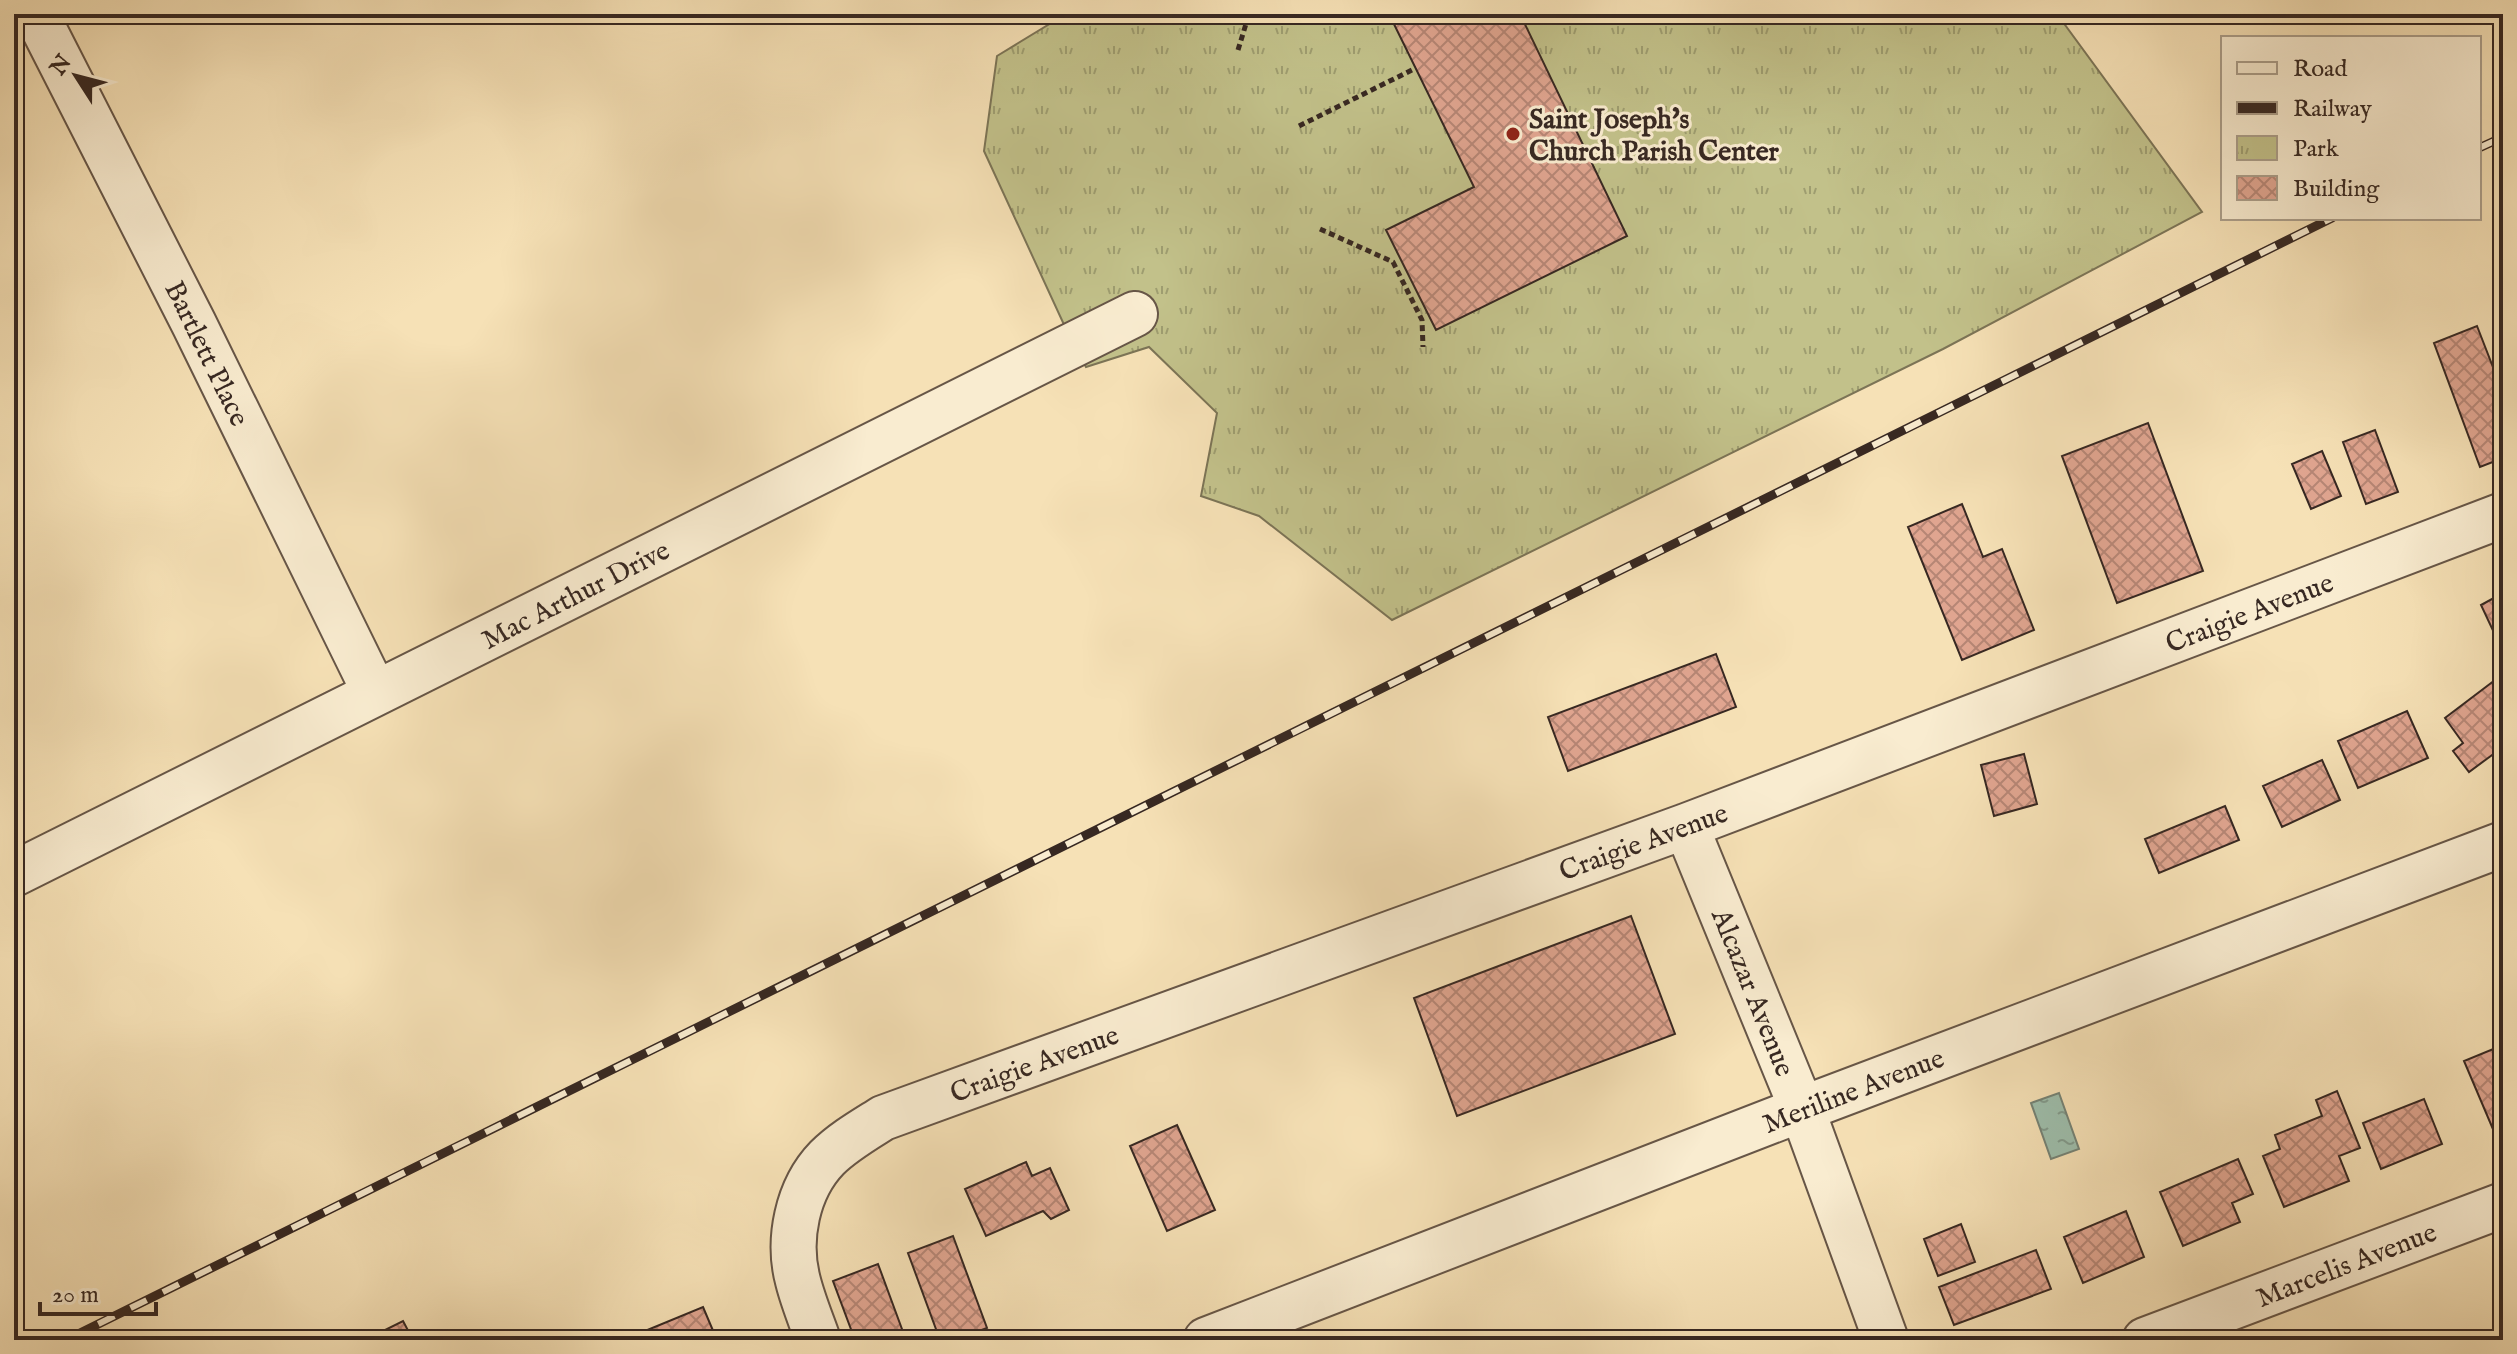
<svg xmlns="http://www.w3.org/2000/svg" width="2517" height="1354" viewBox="0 0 2517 1354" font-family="'IM FELL English',serif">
<defs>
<pattern id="park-tufts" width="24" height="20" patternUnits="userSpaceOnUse" patternTransform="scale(2)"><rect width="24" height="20" fill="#c2c18a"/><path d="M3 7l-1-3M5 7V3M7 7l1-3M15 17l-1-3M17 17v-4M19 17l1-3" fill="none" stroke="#9e9d70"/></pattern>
<pattern id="water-ripples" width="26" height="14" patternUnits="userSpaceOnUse" patternTransform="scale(2)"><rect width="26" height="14" fill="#9dbeac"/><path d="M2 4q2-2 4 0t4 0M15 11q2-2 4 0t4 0" fill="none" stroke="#819a8c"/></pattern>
<pattern id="building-cross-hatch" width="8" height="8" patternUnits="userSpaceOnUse" patternTransform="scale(2)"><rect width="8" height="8" fill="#e0a590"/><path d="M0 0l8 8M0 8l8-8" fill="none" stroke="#b68675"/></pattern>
</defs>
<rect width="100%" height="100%" fill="#f6e1b6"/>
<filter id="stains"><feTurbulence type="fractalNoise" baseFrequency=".0025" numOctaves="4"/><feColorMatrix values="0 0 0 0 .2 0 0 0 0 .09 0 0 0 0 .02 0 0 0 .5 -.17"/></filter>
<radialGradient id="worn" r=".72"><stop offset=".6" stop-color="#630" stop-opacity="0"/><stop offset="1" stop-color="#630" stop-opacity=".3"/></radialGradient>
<!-- park -->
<path fill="url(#park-tufts)" stroke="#7c7456" stroke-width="2" d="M1066 14H2057L2202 212 1943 349 1392 620 1259 516 1201 496 1217 413 1149 347 1086 367 1066 329 984 151 997 56Z"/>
<!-- water -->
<path fill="url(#water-ripples)" stroke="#748275" stroke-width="2" d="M2059 1093 2079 1149 2051 1159 2031 1103Z"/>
<!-- building -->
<path fill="url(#building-cross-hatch)" stroke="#372822" stroke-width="2" d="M1389 14H1520L1627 236 1436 330 1386 230 1474 187Z
M2477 326 2503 393V458L2480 467 2434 343Z
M2148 423 2203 571 2117 603 2062 456Z
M2375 430 2398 492 2366 504 2343 442Z
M2322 451 2341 496 2311 509 2292 464Z
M1962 504 1983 557 2002 549 2034 630 1962 660 1908 527Z
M2503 593V634L2496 637 2481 605Z
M1716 654 1736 707 1568 771 1548 717Z
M2503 674V747L2469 772 2453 751 2463 743 2445 718Z
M2407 711 2428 758 2358 788 2338 741Z
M2024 754 2037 804 1994 816 1981 765Z
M2322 760 2340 800 2282 827 2263 786Z
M2225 806 2239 840 2159 873 2145 839Z
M1631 916 1675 1034 1457 1116 1414 998Z
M2503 1045V1131L2495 1134 2464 1061Z
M2337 1091 2360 1148 2339 1156 2349 1181 2284 1207 2263 1156 2280 1149 2275 1135 2322 1116 2316 1100Z
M2424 1099 2442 1144 2381 1169 2363 1123Z
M1177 1125 1215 1210 1167 1231 1130 1146Z
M2238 1159 2253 1194 2232 1203 2240 1222 2183 1246 2160 1192Z
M1026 1162 1032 1176 1050 1168 1069 1210 1051 1219 1043 1211 986 1236 965 1189Z
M2126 1211 2144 1257 2083 1283 2064 1237Z
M1961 1224 1975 1262 1938 1276 1924 1239Z
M953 1236 987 1328 955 1340H940L908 1253Z
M2036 1250 2051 1289 1954 1325 1939 1287Z
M878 1264 906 1340H855L833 1281Z
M703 1307 717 1340H628V1338Z
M403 1321 413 1340H365Z"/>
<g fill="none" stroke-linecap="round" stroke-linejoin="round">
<defs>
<path id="minor" d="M36 14 194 324 375 693
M1686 826 1802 1109 1886 1340
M14 874 1135 314
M818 1340C811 1320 803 1301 798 1281 787 1240 797 1189 827 1158 843 1142 864 1130 883 1118L1686 826 2503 515
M1206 1340 1802 1109 2503 844
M2145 1340 2503 1205"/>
</defs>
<!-- minor casing -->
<use href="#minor" stroke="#675647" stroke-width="48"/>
<!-- path -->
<path stroke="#372822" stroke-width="5" stroke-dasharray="6 4" stroke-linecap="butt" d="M1238 50 1249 14
M1299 126 1416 68
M1320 229 1393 262 1422 320 1423 347"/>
<!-- minor -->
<use href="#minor" stroke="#f9ecd0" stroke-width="44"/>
<defs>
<path id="rail" d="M2479 148 2503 137
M66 1340 2332 218"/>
</defs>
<!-- rail casing -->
<use href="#rail" stroke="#372822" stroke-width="9"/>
<!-- rail -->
<use href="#rail" stroke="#f9ecd0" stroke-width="6" stroke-dasharray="18" stroke-linecap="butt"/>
</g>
<!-- markers -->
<circle fill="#8f2418" stroke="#f9ecd0" stroke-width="3" cx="1513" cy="134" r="8"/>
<g text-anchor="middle" stroke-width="6" stroke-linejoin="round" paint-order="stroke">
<!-- poi labels -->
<g font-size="28" font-weight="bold" fill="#372822" stroke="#f9ecd0" text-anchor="start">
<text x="1529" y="128">Saint Joseph's<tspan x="1529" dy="32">Church Parish Center</tspan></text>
</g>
<!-- street labels -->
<g font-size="28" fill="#372822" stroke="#f9ecd0">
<text transform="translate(208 353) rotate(64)" y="10">Bartlett Place</text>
<text transform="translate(575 594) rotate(-27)" y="10">Mac Arthur Drive</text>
<text transform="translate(2249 612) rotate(-21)" y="10">Craigie Avenue</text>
<text transform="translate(1643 841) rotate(-20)" y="10">Craigie Avenue</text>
<text transform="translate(1754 992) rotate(68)" y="10">Alcazar Avenue</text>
<text transform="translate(1034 1063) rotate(-20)" y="10">Craigie Avenue</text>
<text transform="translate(1853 1090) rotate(-21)" y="10">Meriline Avenue</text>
<text transform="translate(2346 1264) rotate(-21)" y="10">Marcelis Avenue</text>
</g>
</g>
<!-- margin -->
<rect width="2517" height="1354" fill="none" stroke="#f6e1b6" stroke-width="48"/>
<rect x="16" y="16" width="2485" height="1322" fill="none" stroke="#372822" stroke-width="4"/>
<rect x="24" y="24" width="2469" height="1306" fill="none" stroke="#372822" stroke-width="2"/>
<!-- legend -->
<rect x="2221" y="36" width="260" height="184" fill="#f9ecd0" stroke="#ab9e8a" stroke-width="2"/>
<rect x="2237" y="62" width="40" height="12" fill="#f9ecd0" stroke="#ab9e8a" stroke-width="2"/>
<text x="2293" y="76" font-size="24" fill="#372822">Road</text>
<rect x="2237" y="102" width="40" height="12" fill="#372822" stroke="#ab9e8a" stroke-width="2"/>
<text x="2293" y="116" font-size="24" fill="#372822">Railway</text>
<rect x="2237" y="136" width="40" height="24" fill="url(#park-tufts)" stroke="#ab9e8a" stroke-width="2"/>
<text x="2293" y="156" font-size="24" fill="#372822">Park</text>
<rect x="2237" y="176" width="40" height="24" fill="url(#building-cross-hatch)" stroke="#ab9e8a" stroke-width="2"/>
<text x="2293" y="196" font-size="24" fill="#372822">Building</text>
<!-- north arrow -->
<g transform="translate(76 76) rotate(306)" stroke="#f9ecd0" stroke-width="6" paint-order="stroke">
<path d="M0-6L14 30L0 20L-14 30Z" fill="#372822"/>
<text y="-12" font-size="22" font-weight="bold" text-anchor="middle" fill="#372822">N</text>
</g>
<!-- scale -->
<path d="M40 1302v12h116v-12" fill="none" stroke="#372822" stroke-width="4"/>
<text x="52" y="1302" font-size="24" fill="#372822" stroke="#f9ecd0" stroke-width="6" paint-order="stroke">20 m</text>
<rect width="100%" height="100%" filter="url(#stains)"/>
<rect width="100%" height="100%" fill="url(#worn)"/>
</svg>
